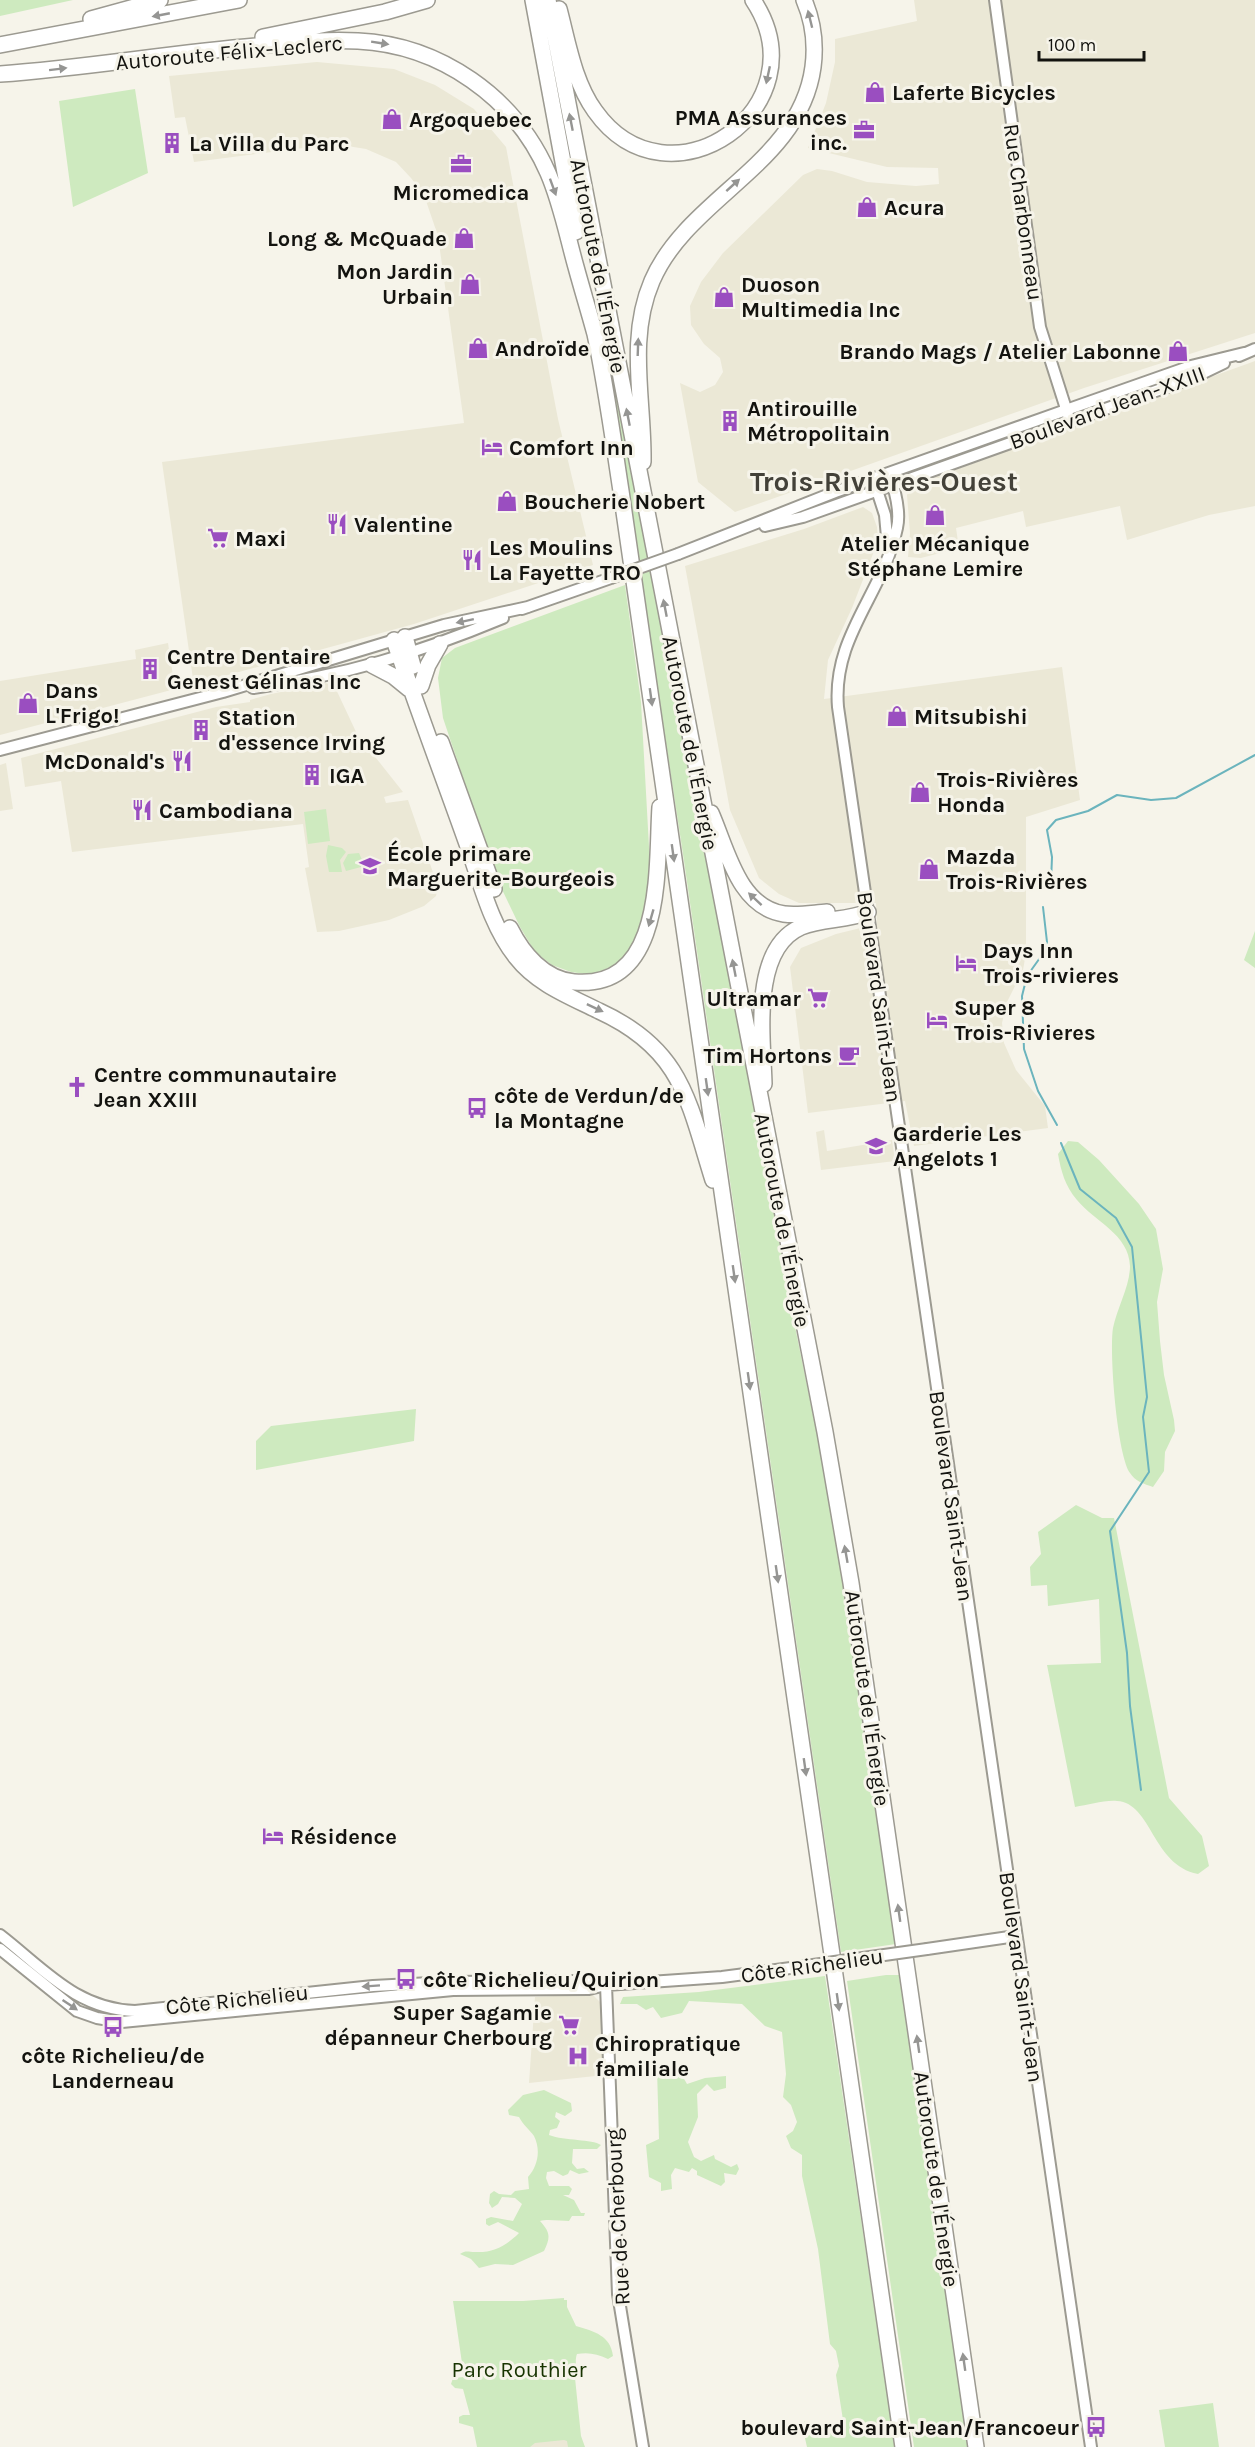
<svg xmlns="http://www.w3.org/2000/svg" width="1255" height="2447" viewBox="0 0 1255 2447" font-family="Karla,sans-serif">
<rect width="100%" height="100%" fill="#f6f4ea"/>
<!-- built -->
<path fill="#ebe8d6" d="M914 0H1255V333L1084 388 735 512 698 482 680 383 700 392 715 385 723 372 720 358 704 344 691 325 690 306 701 282 723 253 803 175 817 169 832 171 867 182 916 186 939 184 938 168 887 167 808 148 826 103 835 62V39L917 21Z
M317 62 394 69 435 85 474 109 506 147 558 419 593 565 414 624 210 680 193 679 162 462 464 423 438 236 424 195 411 178 396 162 366 149 335 144 194 162 185 117 175 118 169 76Z
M1255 361V506L1209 515 1127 540 1120 506 1026 527 1023 511 956 528 959 548 921 558 908 557 910 533 907 495 911 486Z
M863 507 872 513 877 527 878 541 852 608 828 660 824 699 1062 667 1080 800 1026 817V953L1023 970 1007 1002 1002 1023 1004 1043 1016 1070 1045 1106 1048 1128 914 1146 905 1101 808 1113 790 967 801 948 836 934 877 924 876 903H799L779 894 759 878 730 810 685 566 804 529Z
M168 643 175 689 0 735V681L136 659 135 650Z
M325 683 334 685 357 734 403 792 384 797 386 803 408 800 438 887 436 896 424 906 389 920 339 931 317 932 305 868 309 867 303 824 72 852 61 781 25 787 21 758 216 707 250 702V700L271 694Z
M6 763 13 809 0 811V765Z
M824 1130 827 1151 892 1140 895 1161 821 1170 816 1132Z
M592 1994 600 2002 605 2075 529 2083 535 1997Z
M570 2437 572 2447H492Z"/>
<!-- green -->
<path fill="#ceeabf" d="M0 0H73L0 16Z
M135 89 148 173 73 207 59 101Z
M613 368 768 1174 791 1307 834 1518 896 1944 841 1952 683 854 609 371Z
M1190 370 1191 374 1089 410 1088 406Z
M625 585 641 702 651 883 643 925 633 946 617 964 592 975 571 972 552 965 535 952 520 927 497 879 443 718 438 678 442 658 455 648Z
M326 809 330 841 308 844 304 812Z
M328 845 342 848 346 852 340 860 342 872H329L326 856Z
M359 853 363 862 361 867 346 871 343 863 348 854Z
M1255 931V968L1244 960Z
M1068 1141 1078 1142 1099 1160 1139 1204 1156 1229 1163 1269 1157 1302 1160 1341 1164 1375 1174 1420 1175 1431 1165 1452 1164 1471 1153 1487C1144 1484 1135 1481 1130 1473 1117 1454 1109 1352 1113 1328 1117 1308 1130 1286 1130 1266 1129 1234 1094 1221 1077 1200 1065 1186 1061 1171 1058 1154Z
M416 1409 414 1441 256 1470V1441L271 1426Z
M1076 1505 1102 1518H1114L1169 1798 1202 1836 1209 1866 1198 1874C1152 1865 1152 1803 1117 1801 1104 1800 1088 1805 1075 1807L1047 1665 1101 1663 1099 1599 1048 1606 1047 1585 1031 1586 1030 1567 1041 1554 1038 1532Z
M886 1975H899L968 2447H914L847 1981Z
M825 1976 886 2388 895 2447H807L802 2425 805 2421 808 2428 833 2425 843 2420 836 2375 839 2366 836 2351 830 2344 818 2249 802 2176V2155L791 2148 786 2136 793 2131 797 2122 791 2105 783 2097 786 2074 782 2032 765 2026 742 2004 689 2001 682 2013 661 2018 653 2007 646 2010 637 2004H620L623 1997 699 1992Z
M666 2067 671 2075 683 2077 687 2084 705 2078 726 2076V2088L714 2091 707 2084 697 2094 698 2117 688 2142 694 2157 701 2161 714 2155 715 2159 731 2167 737 2164 739 2169 736 2175 724 2173 725 2182 721 2186 697 2175V2171L692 2168 689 2172 675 2168 671 2175 672 2189 661 2191V2183L649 2177 646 2145 659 2139 657 2069 662 2070Z
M544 2090 571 2103 572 2111 565 2116 556 2112 555 2117 560 2121 557 2128 550 2130 549 2135C565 2141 592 2139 601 2145L597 2149H573L572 2163 577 2169 584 2168 589 2172 579 2174 570 2170 568 2174 563 2176 554 2171 547 2172 546 2178 549 2186H569L572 2189 569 2195H563L574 2200 581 2213H585L584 2216H572L569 2221C560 2221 547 2219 540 2221 550 2232 551 2237 544 2251L513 2265 495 2264 479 2268 471 2259 460 2254C466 2250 468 2252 475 2252 493 2253 506 2246 519 2233L498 2222 489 2226 486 2224V2219L491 2217 513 2221 522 2204 515 2198 502 2197 498 2204 492 2208 489 2203 490 2194 494 2191 499 2194 511 2195 515 2191 529 2189 528 2177C538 2166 541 2150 534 2136 530 2130 523 2125 519 2117L509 2115 508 2110 523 2095Z
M564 2298V2300H567V2307L576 2326C594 2331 611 2336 613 2356L608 2359C597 2354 589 2352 577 2354 574 2362 578 2369 575 2378L581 2436 585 2447H568L567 2441 564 2440 535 2443 530 2447H477L473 2427 459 2423V2417L463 2415H470L463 2389 455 2388 451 2384 453 2378 464 2377 453 2301H523Z
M1213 2403 1219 2447H1165L1159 2410Z"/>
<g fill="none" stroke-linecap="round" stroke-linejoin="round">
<!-- stream -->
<path stroke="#6bb4bd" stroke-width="2" d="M1051 882 1052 857 1047 830 1056 820 1088 811 1117 795 1151 800 1176 798 1255 755
M1043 907 1047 942 1042 955 1027 976 1022 996 1024 1049 1038 1091 1057 1125
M1061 1143 1080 1189 1116 1218 1132 1247 1147 1397 1143 1417 1149 1472 1110 1531 1127 1653 1130 1706 1141 1790"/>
<defs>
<path id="tertiary" d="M995 0 1040 327 1068 415
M1239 356 1255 349
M889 473C895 490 901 511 897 528 883 594 832 636 838 707L1091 2447
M875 484 885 515 888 548
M765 526 803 517 1195 377 1224 363
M678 554 835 492 1066 410 1191 366 1244 353
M522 609 611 578
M253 688C343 676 419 653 503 618
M0 750 223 692 444 625 528 607
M0 1935C44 1969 76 2009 135 2011L373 1986 450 1982 588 1981 600 1983
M0 1949 77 2011 97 2018 122 2022 453 1990 589 1989 606 1985 722 1977 813 1965
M927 1949 1016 1936
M606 1985 618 2294 643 2447"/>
<path id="motorway" d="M533 0 576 232
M548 0 825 1432 851 1583 976 2447
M559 9C568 43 574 82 595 111 669 215 824 107 753 0
M91 19 160 0
M263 37 385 12 427 0
M0 45 239 0
M0 74C86 68 170 53 256 46 290 43 324 39 358 41 440 45 515 97 548 173 561 203 567 235 576 267 582 289 589 312 595 334 606 386 613 439 621 491L903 2447
M643 462C644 401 627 339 652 281 688 197 800 164 813 67 816 44 813 21 804 0
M405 637 413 666
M394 640C417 707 442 774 466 841 480 879 490 925 516 957 537 984 569 996 599 1011 682 1049 688 1100 713 1180
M372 665 393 676 409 689
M421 686 428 665 440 644
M441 742 494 889
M711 813C727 849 738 907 784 914 798 916 813 913 827 912
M510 928C523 954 544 979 574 982 666 990 656 865 660 807
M764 1084C763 1040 750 949 801 927 822 918 846 921 868 912"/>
</defs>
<!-- tertiary casing -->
<use href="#tertiary" stroke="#9c9a91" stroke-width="14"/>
<!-- motorway casing -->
<use href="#motorway" stroke="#9c9a91" stroke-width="18"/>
<!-- tertiary -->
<use href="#tertiary" stroke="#fff" stroke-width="10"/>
<!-- motorway -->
<use href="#motorway" stroke="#fff" stroke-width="15"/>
<defs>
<path id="tertiary-bridge" d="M611 578 678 554
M813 1965 927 1949"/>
</defs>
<!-- tertiary-bridge casing -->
<use href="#tertiary-bridge" stroke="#9c9a91" stroke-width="14" stroke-linecap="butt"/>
<!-- tertiary-bridge -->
<use href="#tertiary-bridge" stroke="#fff" stroke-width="10"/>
</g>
<!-- one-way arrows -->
<defs><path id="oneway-solid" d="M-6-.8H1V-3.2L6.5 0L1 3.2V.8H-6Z" transform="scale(1.5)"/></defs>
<g fill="#959593">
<use href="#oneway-solid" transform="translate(161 15) rotate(169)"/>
<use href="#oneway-solid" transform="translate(810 19) rotate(-104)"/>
<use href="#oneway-solid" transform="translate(380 43) rotate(9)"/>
<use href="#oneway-solid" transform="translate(58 69) rotate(-7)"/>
<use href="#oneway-solid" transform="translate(768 75) rotate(102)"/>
<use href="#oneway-solid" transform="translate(571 122) rotate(-101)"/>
<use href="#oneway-solid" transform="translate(733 185) rotate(-42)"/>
<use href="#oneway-solid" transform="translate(553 187) rotate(70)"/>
<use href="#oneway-solid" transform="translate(638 347) rotate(-88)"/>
<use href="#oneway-solid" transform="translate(628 417) rotate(-101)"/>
<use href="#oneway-solid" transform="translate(665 608) rotate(-101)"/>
<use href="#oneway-solid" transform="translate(465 621) rotate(168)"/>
<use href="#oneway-solid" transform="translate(651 697) rotate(82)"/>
<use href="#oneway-solid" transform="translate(673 853) rotate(82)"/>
<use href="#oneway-solid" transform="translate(755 899) rotate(-137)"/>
<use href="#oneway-solid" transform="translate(651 918) rotate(106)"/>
<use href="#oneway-solid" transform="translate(734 968) rotate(-101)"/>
<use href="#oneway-solid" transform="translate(595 1008) rotate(25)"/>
<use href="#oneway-solid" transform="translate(707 1087) rotate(82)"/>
<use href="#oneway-solid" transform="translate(734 1274) rotate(82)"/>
<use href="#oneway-solid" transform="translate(749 1381) rotate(82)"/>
<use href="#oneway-solid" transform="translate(846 1554) rotate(-100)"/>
<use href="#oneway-solid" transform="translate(777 1574) rotate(82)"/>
<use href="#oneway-solid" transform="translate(805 1767) rotate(82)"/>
<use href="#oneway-solid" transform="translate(899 1913) rotate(-98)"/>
<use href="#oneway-solid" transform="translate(371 1986) rotate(176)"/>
<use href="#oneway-solid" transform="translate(838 2002) rotate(82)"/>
<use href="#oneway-solid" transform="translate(70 2005) rotate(34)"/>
<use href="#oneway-solid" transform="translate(918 2044) rotate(-98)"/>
<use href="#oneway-solid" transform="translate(964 2362) rotate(-98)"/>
</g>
<!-- icons -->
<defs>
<symbol id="shop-bare" viewBox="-9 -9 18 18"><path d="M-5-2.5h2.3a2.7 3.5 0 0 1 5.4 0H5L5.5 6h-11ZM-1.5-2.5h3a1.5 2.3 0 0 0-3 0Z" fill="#9a4ec0" stroke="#f6f4ea" stroke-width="2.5" paint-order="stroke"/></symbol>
<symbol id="office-bare" viewBox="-9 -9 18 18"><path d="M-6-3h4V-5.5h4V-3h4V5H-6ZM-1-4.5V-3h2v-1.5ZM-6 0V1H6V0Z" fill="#9a4ec0" stroke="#f6f4ea" stroke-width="2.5" paint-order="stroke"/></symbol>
<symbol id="building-bare" viewBox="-9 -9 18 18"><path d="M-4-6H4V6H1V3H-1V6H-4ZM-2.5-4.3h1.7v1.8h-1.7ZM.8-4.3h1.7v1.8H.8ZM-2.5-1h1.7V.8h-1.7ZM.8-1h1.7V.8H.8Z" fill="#9a4ec0" stroke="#f6f4ea" stroke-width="2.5" paint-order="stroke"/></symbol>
<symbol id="hotel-bare" viewBox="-9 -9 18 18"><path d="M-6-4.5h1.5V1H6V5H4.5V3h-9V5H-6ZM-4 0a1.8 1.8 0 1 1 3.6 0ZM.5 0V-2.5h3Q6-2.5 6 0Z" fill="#9a4ec0" stroke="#f6f4ea" stroke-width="2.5" paint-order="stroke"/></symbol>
<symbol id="restaurant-bare" viewBox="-9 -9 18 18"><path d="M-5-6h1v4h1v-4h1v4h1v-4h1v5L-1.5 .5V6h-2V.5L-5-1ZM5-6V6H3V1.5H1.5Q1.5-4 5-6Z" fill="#9a4ec0" stroke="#f6f4ea" stroke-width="2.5" paint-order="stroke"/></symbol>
<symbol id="supermarket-bare" viewBox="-9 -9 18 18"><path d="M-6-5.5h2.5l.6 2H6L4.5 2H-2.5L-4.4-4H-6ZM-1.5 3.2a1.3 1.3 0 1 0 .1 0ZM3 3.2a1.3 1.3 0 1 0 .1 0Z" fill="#9a4ec0" stroke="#f6f4ea" stroke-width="2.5" paint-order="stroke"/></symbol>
<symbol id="school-bare" viewBox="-9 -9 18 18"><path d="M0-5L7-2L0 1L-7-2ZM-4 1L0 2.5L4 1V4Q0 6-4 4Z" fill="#9a4ec0" stroke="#f6f4ea" stroke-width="2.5" paint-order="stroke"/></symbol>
<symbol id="cafe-bare" viewBox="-9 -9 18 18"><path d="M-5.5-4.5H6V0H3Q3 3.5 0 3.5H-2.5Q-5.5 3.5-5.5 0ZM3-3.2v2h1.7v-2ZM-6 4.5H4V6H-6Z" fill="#9a4ec0" stroke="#f6f4ea" stroke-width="2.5" paint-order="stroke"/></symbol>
<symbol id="church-bare" viewBox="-9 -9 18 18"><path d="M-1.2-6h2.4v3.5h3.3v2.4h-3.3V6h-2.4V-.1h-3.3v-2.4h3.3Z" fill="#9a4ec0" stroke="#f6f4ea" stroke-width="2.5" paint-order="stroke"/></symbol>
<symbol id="bus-bare" viewBox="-9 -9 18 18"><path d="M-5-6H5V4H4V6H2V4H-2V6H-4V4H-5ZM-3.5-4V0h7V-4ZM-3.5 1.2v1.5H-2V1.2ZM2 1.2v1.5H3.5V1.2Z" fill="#9a4ec0" stroke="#f6f4ea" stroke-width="2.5" paint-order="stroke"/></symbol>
<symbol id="hospital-bare" viewBox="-9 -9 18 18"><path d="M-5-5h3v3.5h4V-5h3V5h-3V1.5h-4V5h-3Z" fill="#9a4ec0" stroke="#f6f4ea" stroke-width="2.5" paint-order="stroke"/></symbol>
</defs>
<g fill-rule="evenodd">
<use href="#shop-bare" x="860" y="77" width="30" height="30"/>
<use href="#shop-bare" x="377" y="104" width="30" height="30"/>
<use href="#office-bare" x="849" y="115" width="30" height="30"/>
<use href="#building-bare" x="157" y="128" width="30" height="30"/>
<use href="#office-bare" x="446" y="149" width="30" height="30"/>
<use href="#shop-bare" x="852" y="192" width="30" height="30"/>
<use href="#shop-bare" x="449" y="223" width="30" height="30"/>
<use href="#shop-bare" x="455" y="269" width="30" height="30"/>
<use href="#shop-bare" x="709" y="282" width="30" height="30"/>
<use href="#shop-bare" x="463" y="333" width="30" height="30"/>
<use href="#shop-bare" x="1163" y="336" width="30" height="30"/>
<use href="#building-bare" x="715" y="406" width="30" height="30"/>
<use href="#hotel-bare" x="477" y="432" width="30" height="30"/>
<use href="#shop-bare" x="492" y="486" width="30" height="30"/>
<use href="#shop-bare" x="920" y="500" width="30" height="30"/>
<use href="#restaurant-bare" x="322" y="509" width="30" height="30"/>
<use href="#supermarket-bare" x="203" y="523" width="30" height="30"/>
<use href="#restaurant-bare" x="457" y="545" width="30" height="30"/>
<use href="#building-bare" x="135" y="654" width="30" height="30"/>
<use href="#shop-bare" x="13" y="688" width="30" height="30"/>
<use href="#shop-bare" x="882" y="701" width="30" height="30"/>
<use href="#building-bare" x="186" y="715" width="30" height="30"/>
<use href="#restaurant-bare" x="167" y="746" width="30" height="30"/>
<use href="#building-bare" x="297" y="760" width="30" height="30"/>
<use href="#shop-bare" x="905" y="777" width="30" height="30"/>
<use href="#restaurant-bare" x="127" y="795" width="30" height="30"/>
<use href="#school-bare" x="355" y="851" width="30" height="30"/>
<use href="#shop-bare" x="914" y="854" width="30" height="30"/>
<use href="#hotel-bare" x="951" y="948" width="30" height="30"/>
<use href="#supermarket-bare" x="803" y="983" width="30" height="30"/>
<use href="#hotel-bare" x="922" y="1005" width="30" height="30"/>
<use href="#cafe-bare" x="834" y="1040" width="30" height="30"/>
<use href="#church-bare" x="62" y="1072" width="30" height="30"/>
<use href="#bus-bare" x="462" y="1093" width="30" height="30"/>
<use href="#school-bare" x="861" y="1131" width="30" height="30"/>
<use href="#hotel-bare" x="258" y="1821" width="30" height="30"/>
<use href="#bus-bare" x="391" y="1964" width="30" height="30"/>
<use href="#supermarket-bare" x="554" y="2010" width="30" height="30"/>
<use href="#bus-bare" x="98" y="2012" width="30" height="30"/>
<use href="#hospital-bare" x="563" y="2041" width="30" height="30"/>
<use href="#bus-bare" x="1081" y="2412" width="30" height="30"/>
</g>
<g text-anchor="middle" stroke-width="6" stroke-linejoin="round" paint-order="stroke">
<!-- street labels -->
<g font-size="22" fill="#13130f" stroke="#f6f4ea">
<text transform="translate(229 52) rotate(-5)" y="8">Autoroute Félix-Leclerc</text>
<text transform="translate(1024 212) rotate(82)" y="8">Rue Charbonneau</text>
<text transform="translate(599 266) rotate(79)" y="8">Autoroute de l'Énergie</text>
<text transform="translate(1107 407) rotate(-20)" y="8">Boulevard Jean-XXIII</text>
<text transform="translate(691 743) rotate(79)" y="8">Autoroute de l'Énergie</text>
<text transform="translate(880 997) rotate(82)" y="8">Boulevard Saint-Jean</text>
<text transform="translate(783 1220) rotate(79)" y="8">Autoroute de l'Énergie</text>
<text transform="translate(952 1496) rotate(82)" y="8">Boulevard Saint-Jean</text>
<text transform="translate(868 1698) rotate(82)" y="8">Autoroute de l'Énergie</text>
<text transform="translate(812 1965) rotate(-8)" y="8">Côte Richelieu</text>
<text transform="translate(1022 1977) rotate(82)" y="8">Boulevard Saint-Jean</text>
<text transform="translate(237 1999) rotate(-6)" y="8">Côte Richelieu</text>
<text transform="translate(937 2179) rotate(82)" y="8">Autoroute de l'Énergie</text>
<text transform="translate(617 2217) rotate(-93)" y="8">Rue de Cherbourg</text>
</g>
<!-- poi labels -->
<g font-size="22" font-weight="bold" fill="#13130f" stroke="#f6f4ea" text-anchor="start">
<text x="892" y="100">Laferte Bicycles</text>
<text x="847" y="125" text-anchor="end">PMA Assurances<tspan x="847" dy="25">inc.</tspan></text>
<text x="409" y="127">Argoquebec</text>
<text x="189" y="151">La Villa du Parc</text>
<text x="461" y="200" text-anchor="middle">Micromedica</text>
<text x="884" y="215">Acura</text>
<text x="447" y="246" text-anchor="end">Long &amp; McQuade</text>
<text x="453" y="279" text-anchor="end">Mon Jardin<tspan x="453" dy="25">Urbain</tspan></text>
<text x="741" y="292">Duoson<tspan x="741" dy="25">Multimedia Inc</tspan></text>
<text x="495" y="356">Androïde</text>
<text x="1161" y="359" text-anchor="end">Brando Mags / Atelier Labonne</text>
<text x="747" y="416">Antirouille<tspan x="747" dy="25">Métropolitain</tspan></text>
<text x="509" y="455">Comfort Inn</text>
<text x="524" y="509">Boucherie Nobert</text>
<text x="354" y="532">Valentine</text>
<text x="235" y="546">Maxi</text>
<text x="935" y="551" text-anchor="middle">Atelier Mécanique<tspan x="935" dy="25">Stéphane Lemire</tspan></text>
<text x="489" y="555">Les Moulins<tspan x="489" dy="25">La Fayette TRO</tspan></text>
<text x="167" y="664">Centre Dentaire<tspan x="167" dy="25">Genest Gélinas Inc</tspan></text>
<text x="45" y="698">Dans<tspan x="45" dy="25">L'Frigo!</tspan></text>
<text x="914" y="724">Mitsubishi</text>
<text x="218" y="725">Station<tspan x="218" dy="25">d'essence Irving</tspan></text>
<text x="165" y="769" text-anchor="end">McDonald's</text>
<text x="329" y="783">IGA</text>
<text x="937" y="787">Trois-Rivières<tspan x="937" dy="25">Honda</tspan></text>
<text x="159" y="818">Cambodiana</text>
<text x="387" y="861">École primare<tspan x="387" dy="25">Marguerite-Bourgeois</tspan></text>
<text x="946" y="864">Mazda<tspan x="946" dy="25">Trois-Rivières</tspan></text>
<text x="983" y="958">Days Inn<tspan x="983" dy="25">Trois-rivieres</tspan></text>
<text x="801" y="1006" text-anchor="end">Ultramar</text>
<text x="954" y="1015">Super 8<tspan x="954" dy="25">Trois-Rivieres</tspan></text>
<text x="832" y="1063" text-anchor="end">Tim Hortons</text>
<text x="94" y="1082">Centre communautaire<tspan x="94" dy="25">Jean XXIII</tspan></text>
<text x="494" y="1103">côte de Verdun/de<tspan x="494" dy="25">la Montagne</tspan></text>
<text x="893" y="1141">Garderie Les<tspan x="893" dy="25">Angelots 1</tspan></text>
<text x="290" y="1844">Résidence</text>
<text x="423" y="1987">côte Richelieu/Quirion</text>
<text x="552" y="2020" text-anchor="end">Super Sagamie<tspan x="552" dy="25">dépanneur Cherbourg</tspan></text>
<text x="595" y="2051">Chiropratique<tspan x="595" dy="25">familiale</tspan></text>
<text x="113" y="2063" text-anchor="middle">côte Richelieu/de<tspan x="113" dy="25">Landerneau</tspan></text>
<text x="1079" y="2435" text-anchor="end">boulevard Saint-Jean/Francoeur</text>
</g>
<!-- park labels -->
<g font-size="22" fill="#173300" stroke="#f6f4ea">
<text x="519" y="2377">Parc Routhier</text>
</g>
<!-- district labels -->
<g font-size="28" font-weight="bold" fill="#434139" stroke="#f6f4ea">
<text x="884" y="491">Trois-Rivières-Ouest</text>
</g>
</g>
<!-- scale -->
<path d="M1039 51v9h105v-9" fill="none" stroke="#13130f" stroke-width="3"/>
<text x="1048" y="51" font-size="18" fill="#13130f" stroke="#f6f4ea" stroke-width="4.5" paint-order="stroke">100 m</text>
</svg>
